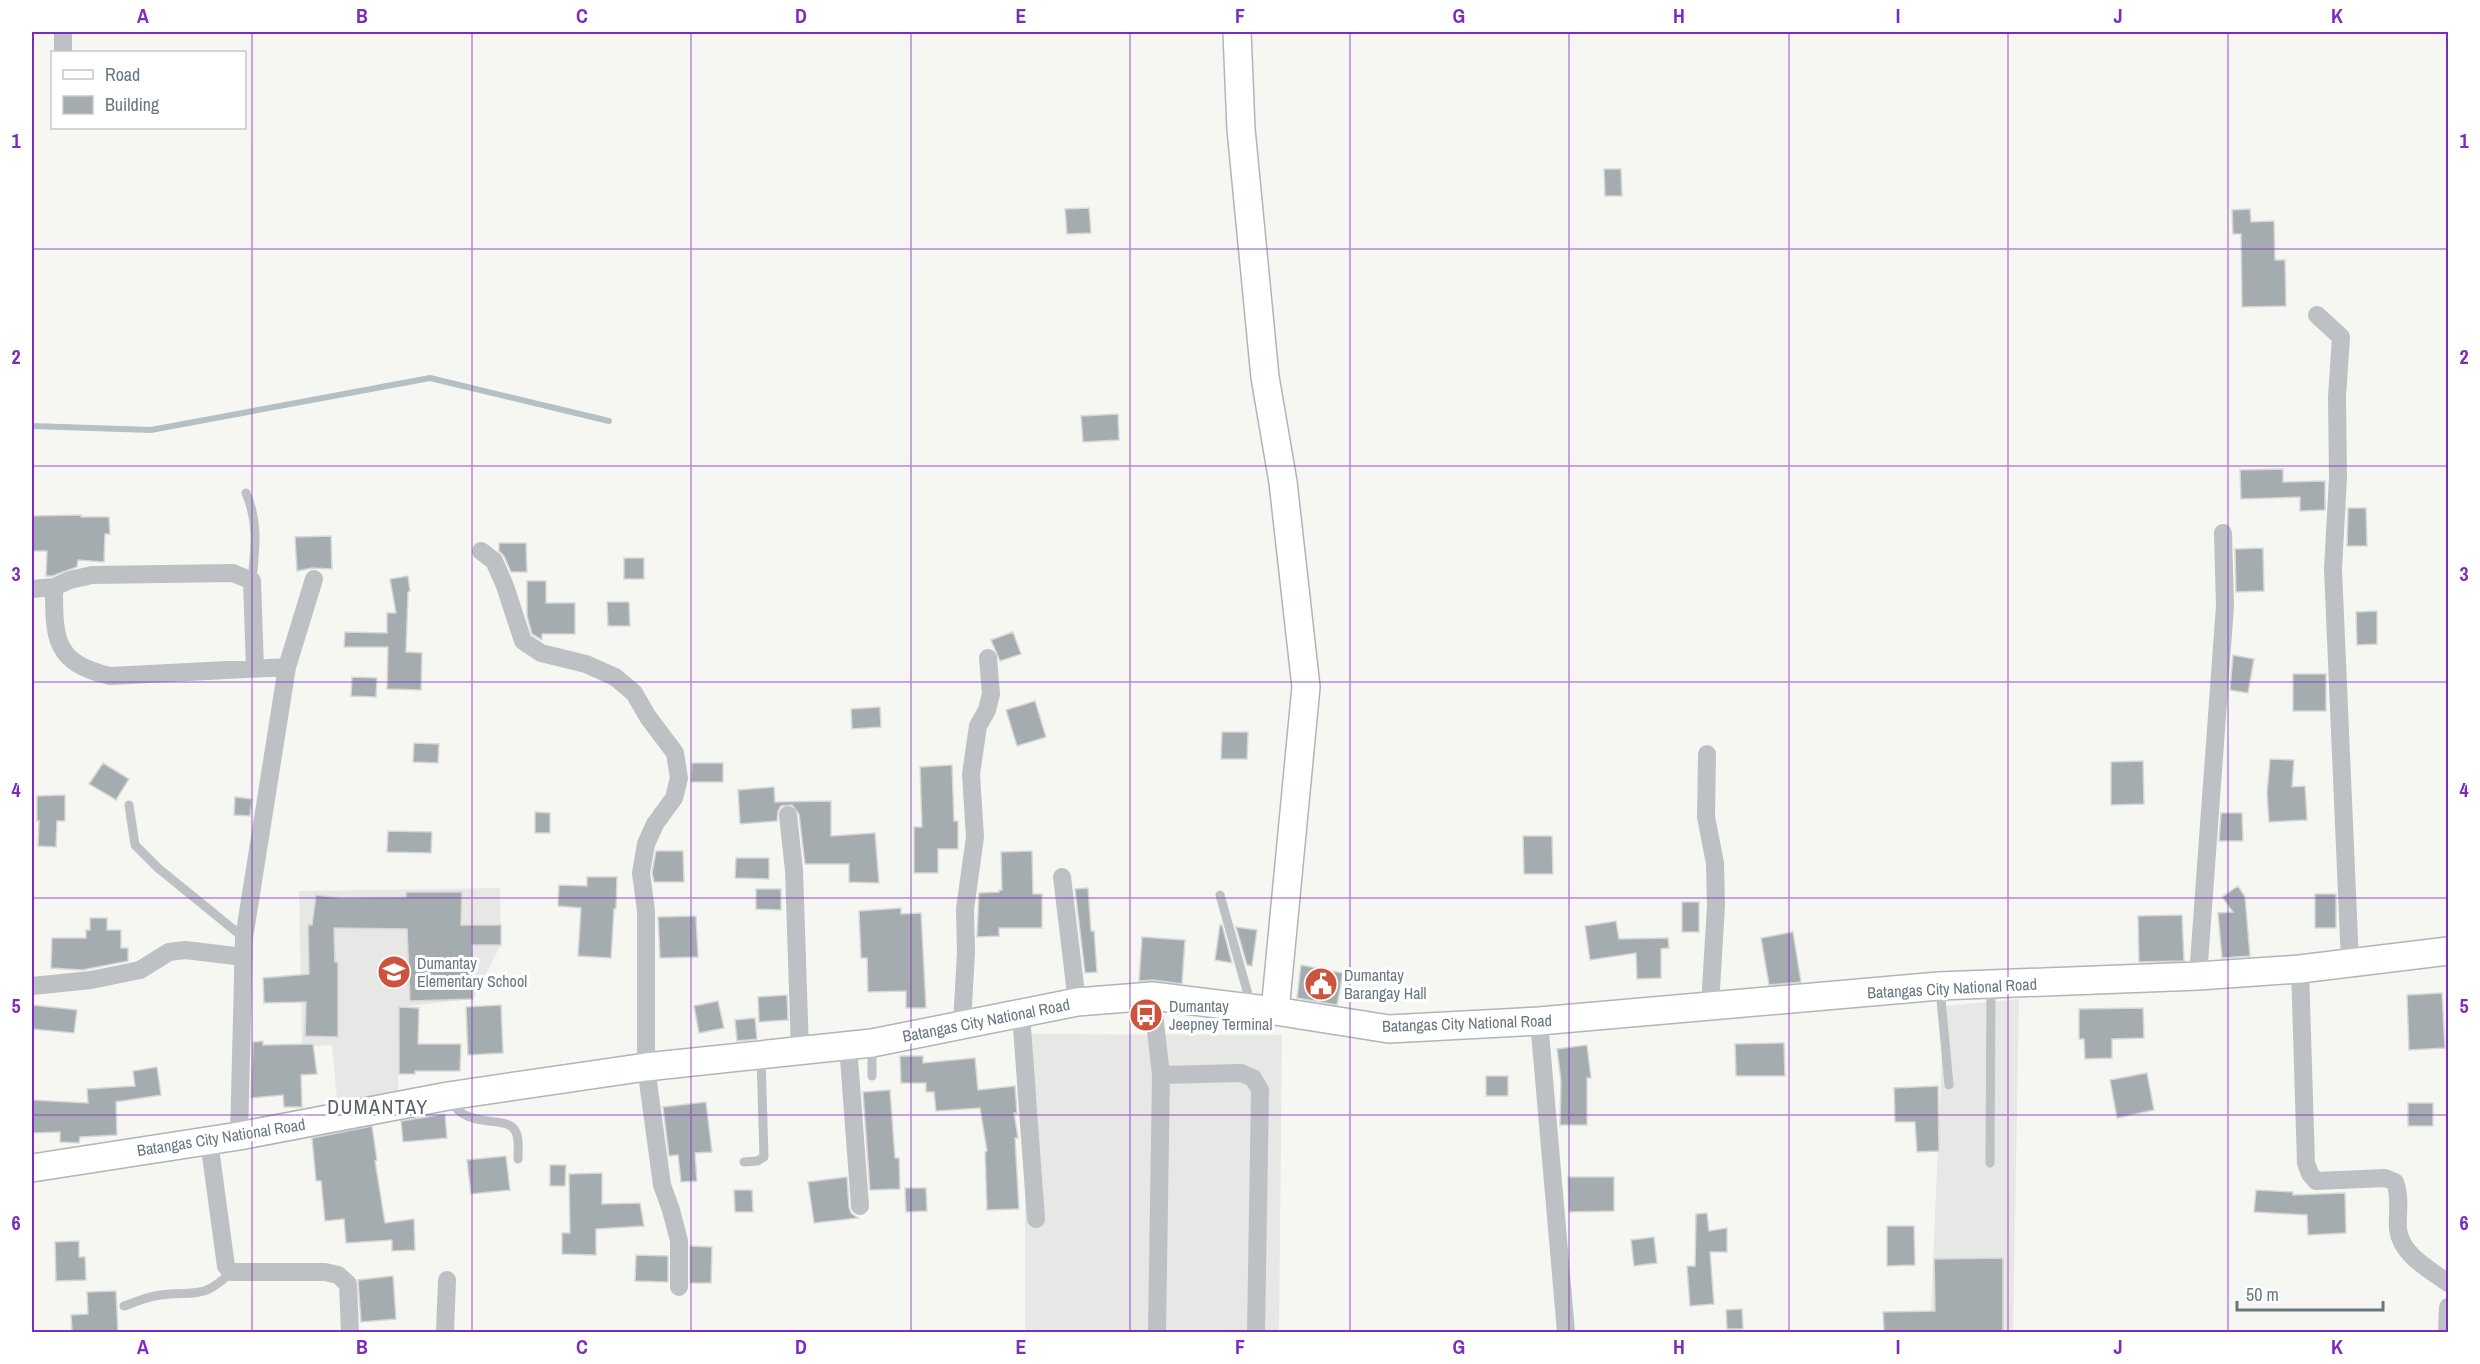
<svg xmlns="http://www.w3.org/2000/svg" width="2480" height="1364" viewBox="0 0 2480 1364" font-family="'Archivo Narrow',sans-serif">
<rect width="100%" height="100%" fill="#f6f6f3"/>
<!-- built -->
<path fill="#e7e7e6" d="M500 888 501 945 473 999 399 1007 398 1093 337 1100 332 1045 302 1047 299 891Z
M2019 999 2013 1332H1930L1944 1006Z
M1025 1034 1282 1035 1279 1332H1025Z"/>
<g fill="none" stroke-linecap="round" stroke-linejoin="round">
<!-- stream -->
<path stroke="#b4c0c3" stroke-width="6" d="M32 426 151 430 430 378 609 421"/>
</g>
<!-- building -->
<path fill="#a4acb0" stroke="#d7d7d6" stroke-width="1.5" d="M1604 169H1621L1622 196H1605Z
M1089 208 1091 233 1067 234 1065 209Z
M2250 209 2251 222 2274 221 2275 260H2285L2286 306 2242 307 2241 234H2233L2232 210Z
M1118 414 1119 440 1083 442 1081 416Z
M2283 469V482L2325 481V510L2300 511V497L2241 499 2240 470Z
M2348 508H2366L2367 546H2347Z
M81 515V517H109L110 534H105L104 562 78 560 77 567 52 576H46L47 551H32V516Z
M331 536 332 569 312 568 297 571 295 537Z
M499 543H526L527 572H511L504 556 499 551Z
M2263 548 2264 591 2236 592 2235 549Z
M624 558H644V579H624Z
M408 576 410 591 408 592 406 652 422 653 421 690 387 689 388 647H344L345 632 387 633V613H396L390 579Z
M527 581H546V603H575V634H542V640L532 634 527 616Z
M607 602H629L630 626H608Z
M2377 611V644L2357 645 2356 612Z
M1013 632 1021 654 1000 661 991 640Z
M2233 655 2254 659 2248 693 2230 690Z
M2293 674H2326V711H2293Z
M352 677 377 678 376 697 351 696Z
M1035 701 1046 737 1017 746 1006 710Z
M880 707 881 727 852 729 851 709Z
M1222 732H1248L1247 759H1221Z
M414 743 439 744 438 763 413 762Z
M2270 759 2294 760 2292 787 2305 786 2307 820 2269 822 2267 793Z
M2143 761 2144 804 2111 805V762Z
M103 763 129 779 116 800 89 784Z
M692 763H723V782H691Z
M952 765 954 821H958V849H938V873H914V827H922L920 767Z
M774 787 775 802 831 801V836L875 833 879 883 849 882V864H805L799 814 792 805 781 806 778 811 777 821 740 824 738 790Z
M65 795V821H57L56 847 38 846 39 821H37V796Z
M235 797 252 799 250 816 234 815Z
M535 812 550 813V833H535Z
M2221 813H2242L2243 841H2219Z
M388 831 432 832 431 853 387 852Z
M1523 836H1552L1553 874H1524Z
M656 851H683L684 882H654L652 873Z
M1032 851 1033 894H1042V928H999V936L977 937 979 893 999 892V890H1002L1001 852Z
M736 858H769V879L735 878Z
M587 877H617L616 909H614L611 958 578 956 581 908 558 906 559 885 587 886Z
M2238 886 2245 897 2250 956 2222 958 2218 913 2233 912 2222 897Z
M1088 888 1091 931H1094L1097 972 1085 973 1075 889Z
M756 889H781V910L756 909Z
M406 892H462L461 925H501V945H472L473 999 410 1001 407 929 334 928 335 962H338V1037L305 1036 306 1002 264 1003 263 978 309 974 308 925H312L316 895 342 898 406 897Z
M2315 894H2336V928H2315Z
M1682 902H1699V932H1682Z
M901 908V914L921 913 926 1008H906V991L868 992 867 958H861L859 911Z
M2182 915 2184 961 2139 962 2138 916Z
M696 916 698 957 660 958 658 917Z
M90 918H107V930H121V948H128V961L82 970 51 968 52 938H86V930H90Z
M1616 921 1619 939 1668 938 1669 948 1661 949V978L1637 979 1636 953 1590 960 1585 926Z
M1220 925H1222L1232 963 1215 960Z
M1236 927 1257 930 1252 966 1247 965Z
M1793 932 1801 982 1769 985 1761 938Z
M1142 937 1185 940 1182 984 1154 980 1139 981Z
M1301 965 1343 973 1337 1005 1297 998Z
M2442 993 2445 1048 2409 1050 2407 995Z
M787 995 788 1020 759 1022 758 997Z
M718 1001 724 1028 699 1033 694 1006Z
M32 1005 77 1010 74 1033 32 1029Z
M501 1005 503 1053 468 1055 466 1007Z
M399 1007 419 1008 418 1044H461L460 1071H415V1074H399Z
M2143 1008 2144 1038 2112 1039V1058L2085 1059 2084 1039H2079V1009Z
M755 1018 757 1039 737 1041 735 1020Z
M263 1041V1045L313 1044 317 1074 301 1075 302 1107H284L283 1095 251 1098 253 1042Z
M1784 1043 1785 1076H1736L1735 1044Z
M1587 1045 1591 1078H1587V1125H1560L1561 1081 1557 1049Z
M900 1056H923V1063L975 1058 978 1090 1015 1086 1017 1113H1014L1018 1138H1015L1019 1209 987 1210 985 1152 987 1151 980 1108 936 1111 934 1092H926V1083H901Z
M157 1067 161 1095 116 1102 117 1135 80 1137 79 1143 60 1142V1132L32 1133V1100L88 1103 87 1089 135 1086 133 1071Z
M2147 1073 2154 1110 2117 1118 2110 1080Z
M1486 1076H1508V1096H1486Z
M1938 1086 1939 1151 1917 1152 1915 1122H1895L1894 1088Z
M890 1090 895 1158H899L900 1189 870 1190 863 1092Z
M706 1102 712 1152 695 1153 697 1181 681 1182 678 1155 669 1156 663 1107Z
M2408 1103H2433V1126H2408Z
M445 1114 447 1138 403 1142 401 1121Z
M372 1126 377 1160 375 1161 385 1223 414 1219 415 1250 392 1251V1240L346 1243 344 1219 325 1221 321 1181H316L312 1138Z
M506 1156 510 1190 471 1194 467 1160Z
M550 1165H566L565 1186H550Z
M602 1173V1204L640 1203 644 1226 596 1229V1255L562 1254V1233H570L569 1174Z
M847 1177 849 1207 851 1213 858 1218 814 1223 808 1182Z
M1568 1177H1614V1211L1569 1212Z
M905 1188H926L927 1211 906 1212Z
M734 1190H752L753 1212H735Z
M2256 1190 2293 1192V1195L2345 1193 2346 1233 2308 1235 2307 1215 2254 1212Z
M1707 1213 1709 1231 1727 1228V1252H1710L1714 1304 1690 1306 1687 1266H1695L1696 1214Z
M1887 1226H1914L1915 1265 1887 1266Z
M1654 1237 1657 1263 1634 1266 1631 1240Z
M79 1241V1257H85L86 1280 56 1281 55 1242Z
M690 1246 712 1247 711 1283H690Z
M636 1255 668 1256V1282L635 1281Z
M2003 1258V1332H1884L1883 1312 1935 1311 1934 1259Z
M393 1276 396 1319 361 1322 358 1280Z
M116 1291 118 1332H72L71 1315 88 1314 87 1292Z
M1742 1309 1743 1329H1727L1726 1310Z"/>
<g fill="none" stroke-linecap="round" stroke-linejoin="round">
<defs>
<path id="secondary" d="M1237 32 1241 129 1265 377 1283 482 1306 687 1275 1011
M32 1168 239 1136 448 1096 646 1067 872 1043 1077 1002 1152 996 1275 1011 1389 1029 1539 1021 1939 986 2198 976 2300 969 2448 951"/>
</defs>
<!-- secondary casing -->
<use href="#secondary" stroke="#b0b5b8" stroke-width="30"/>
<!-- lane -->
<path stroke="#bdc1c4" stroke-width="9" d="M246 493C259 523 255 549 252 581
M129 805 135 845 158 868 244 938
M1220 895 1251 1005
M1940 989 1949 1085
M872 1076V1046
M449 1098C468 1135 510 1110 517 1135 519 1142 518 1152 518 1159
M744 1162 757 1161 764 1157 761 1058
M1990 1163 1991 985
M124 1306C136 1302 148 1296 161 1295 195 1291 205 1299 231 1272"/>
<!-- street -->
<path stroke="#bdc1c4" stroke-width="18" d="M63 52V32
M2317 315 2341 337 2337 397 2338 478 2333 569 2350 963
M481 551 494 561 505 586 523 641 541 653 586 664 615 677 634 693 648 717 675 753 679 778 674 798 655 824 646 844 641 873 646 911V1067L662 1185 671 1210 679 1241V1287
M54 587 70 580 92 575 233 573 252 581 255 668
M32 589 54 587C54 639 54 663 110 676L287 667 244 938 239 1136
M287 667 314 579
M1707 754 1706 817 1715 863 1716 905 1710 1006
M788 815 794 870 800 1050
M1062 877 1077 1002
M2300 969 2306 1163 2310 1174 2316 1181 2385 1178 2395 1182C2401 1198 2397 1212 2398 1229 2401 1255 2429 1269 2448 1283
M2198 976 2225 606 2223 533
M32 986 91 980 140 970 169 952 185 950 244 957
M1152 996 1161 1075 1157 1332
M1021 1014 1036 1219
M1539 1021 1566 1332
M962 1024 966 952 965 909 975 837 971 774 978 726 987 710 991 694 988 658
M848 1045 860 1206
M1161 1075 1241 1073 1253 1078 1260 1090 1256 1332
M209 1141 226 1266 231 1272H325L338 1275 348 1284 350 1332
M445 1332 447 1280
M2447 1332 2448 1307"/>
<!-- secondary -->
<use href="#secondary" stroke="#fff" stroke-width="27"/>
</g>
<!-- grid -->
<path fill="none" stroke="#7b2cbf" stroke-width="1.5" stroke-opacity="0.55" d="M252 32V1332M472 32V1332M691 32V1332M911 32V1332M1130 32V1332M1350 32V1332M1569 32V1332M1789 32V1332M2008 32V1332M2228 32V1332M32 249H2448M32 466H2448M32 682H2448M32 898H2448M32 1115H2448"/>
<!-- icons -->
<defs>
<symbol id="school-disc" viewBox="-11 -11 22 22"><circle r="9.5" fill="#cd543c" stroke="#fff"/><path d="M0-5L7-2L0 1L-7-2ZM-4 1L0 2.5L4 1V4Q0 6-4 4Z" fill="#fff"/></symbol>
<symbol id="civic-disc" viewBox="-11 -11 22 22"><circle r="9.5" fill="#cd543c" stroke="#fff"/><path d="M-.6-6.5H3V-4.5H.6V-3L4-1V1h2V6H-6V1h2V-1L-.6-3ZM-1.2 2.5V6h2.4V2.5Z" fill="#fff"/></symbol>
<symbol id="bus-disc" viewBox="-11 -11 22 22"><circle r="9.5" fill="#cd543c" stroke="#fff"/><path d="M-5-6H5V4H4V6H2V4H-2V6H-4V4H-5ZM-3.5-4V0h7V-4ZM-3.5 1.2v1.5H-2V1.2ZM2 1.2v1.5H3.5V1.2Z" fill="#fff"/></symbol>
</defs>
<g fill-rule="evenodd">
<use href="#school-disc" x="375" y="953" width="38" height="38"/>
<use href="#civic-disc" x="1302" y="965" width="38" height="38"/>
<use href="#bus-disc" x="1127" y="996" width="38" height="38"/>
</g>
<g text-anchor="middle" stroke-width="6" stroke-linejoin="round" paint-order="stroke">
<!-- poi labels -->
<g font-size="16" fill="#697780" stroke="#fff" text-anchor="start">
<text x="417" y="969">Dumantay<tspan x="417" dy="18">Elementary School</tspan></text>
<text x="1344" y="981">Dumantay<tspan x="1344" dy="18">Barangay Hall</tspan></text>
<text x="1169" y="1012">Dumantay<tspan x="1169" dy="18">Jeepney Terminal</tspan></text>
</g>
<!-- street labels -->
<g font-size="16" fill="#697780" stroke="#fff">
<text transform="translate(1952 988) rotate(-3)" y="6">Batangas City National Road</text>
<text transform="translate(986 1020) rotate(-11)" y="6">Batangas City National Road</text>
<text transform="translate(1467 1023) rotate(-2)" y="6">Batangas City National Road</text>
<text transform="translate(221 1137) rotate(-9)" y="6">Batangas City National Road</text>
</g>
<!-- quarter labels -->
<g font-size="20" letter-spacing="1.5" fill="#566066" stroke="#fff">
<text x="378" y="1114">DUMANTAY</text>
</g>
</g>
<!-- border -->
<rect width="2480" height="1364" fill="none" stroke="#ffffff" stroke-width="66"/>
<!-- legend -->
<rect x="51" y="51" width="195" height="78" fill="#ffffff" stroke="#c3c9cc" stroke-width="1.5"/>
<rect x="63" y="70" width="30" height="9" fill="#ffffff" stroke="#c3c9cc" stroke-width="1.5"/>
<text x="105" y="81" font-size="18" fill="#697780">Road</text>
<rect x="63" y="96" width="30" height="18" fill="#a4acb0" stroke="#c3c9cc" stroke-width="1.5"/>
<text x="105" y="111" font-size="18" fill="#697780">Building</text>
<!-- scale -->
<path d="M2237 1301v9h146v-9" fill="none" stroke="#697780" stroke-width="3"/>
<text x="2246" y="1301" font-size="18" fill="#697780" stroke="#ffffff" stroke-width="4.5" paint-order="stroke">50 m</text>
<rect x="33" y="33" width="2414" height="1298" fill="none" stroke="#7b2cbf" stroke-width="2"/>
<g font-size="20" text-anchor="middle" font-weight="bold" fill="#7b2cbf">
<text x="143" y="23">A</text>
<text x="362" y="23">B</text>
<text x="582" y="23">C</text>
<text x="801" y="23">D</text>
<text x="1021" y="23">E</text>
<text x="1240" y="23">F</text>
<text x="1459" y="23">G</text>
<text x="1679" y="23">H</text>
<text x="1898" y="23">I</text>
<text x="2118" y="23">J</text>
<text x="2337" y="23">K</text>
<text x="16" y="148">1</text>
<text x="2464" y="148">1</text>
<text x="16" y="364">2</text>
<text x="2464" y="364">2</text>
<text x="16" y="581">3</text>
<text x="2464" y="581">3</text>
<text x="16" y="797">4</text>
<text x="2464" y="797">4</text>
<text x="16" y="1013">5</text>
<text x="2464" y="1013">5</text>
<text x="16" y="1230">6</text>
<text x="2464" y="1230">6</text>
<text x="143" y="1354">A</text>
<text x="362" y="1354">B</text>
<text x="582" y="1354">C</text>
<text x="801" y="1354">D</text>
<text x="1021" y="1354">E</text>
<text x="1240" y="1354">F</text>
<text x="1459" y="1354">G</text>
<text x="1679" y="1354">H</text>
<text x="1898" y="1354">I</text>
<text x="2118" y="1354">J</text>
<text x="2337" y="1354">K</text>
</g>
</svg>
